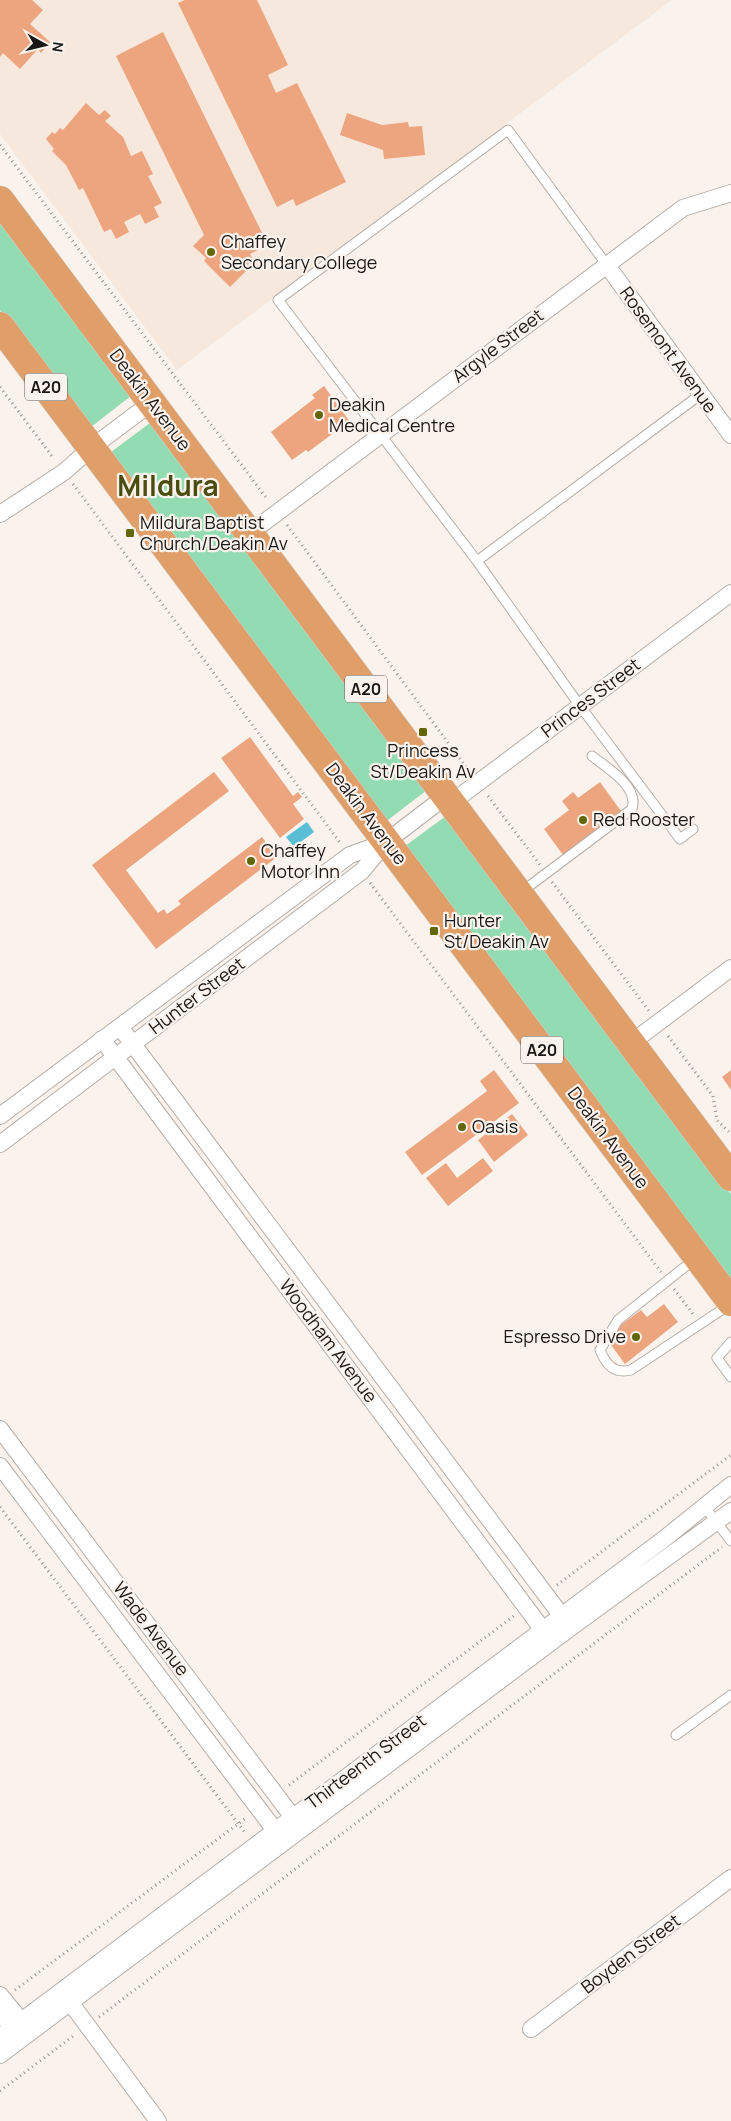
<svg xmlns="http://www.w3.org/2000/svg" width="731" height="2121" viewBox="0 0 731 2121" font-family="Manrope,sans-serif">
<rect width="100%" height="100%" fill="#faf3ed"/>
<!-- built -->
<path fill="#f6e8dd" d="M0 0H672L177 370 0 134Z"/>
<!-- green -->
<path fill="#93dbb3" d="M0 217 131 396 91 427 87 426 0 310Z
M150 423 427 790 388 820 386 821 111 452Z
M446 816 449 817 731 1194V1287L405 846Z"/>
<!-- water -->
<path fill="#59bed5" d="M307 822 314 832 294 847 286 837Z"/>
<!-- building -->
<path fill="#eca57f" d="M0 0H32L43 10 30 24 50 42 41 53 38 49 20 69 3 53 0 57Z
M185 0H257L288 65 268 75 276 93 297 83 346 182 296 206 293 199 277 207 178 3Z
M163 32 268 245 250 254 254 261 245 266 247 270 230 287 204 261 206 258 193 246 204 235 116 56Z
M86 103 99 115 105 110 111 116 105 121 123 137 131 156 142 151 153 174 148 176 162 203 154 207 159 217 145 224 140 214 124 222 129 232 116 239 111 229 104 232 83 188 79 190 66 165 52 151 54 149 46 139 52 132 55 134 60 128 63 130Z
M347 113 382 125 408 122 409 127 422 126 425 155 384 159 383 150 340 135Z
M324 386 353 426 343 434 339 429 308 452 306 450 292 460 271 432 315 398 312 395Z
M250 737 293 796 298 792 302 797 293 804 304 819 280 838 221 758Z
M214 772 229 791 126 870 158 913 164 909 167 914 181 904 178 901 262 837 277 857 156 949 92 865Z
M600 782 621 811 563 855 544 829 569 810 562 801 573 792 578 798Z
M494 1070 519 1103 422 1175 405 1152 487 1091 480 1081Z
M731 1070V1090L722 1077Z
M512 1114 528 1135 494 1162 478 1140Z
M483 1158 493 1171 448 1206 426 1178 446 1163 457 1178Z
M664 1304 678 1322 625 1364 611 1345 616 1340 610 1333 641 1310 647 1317Z"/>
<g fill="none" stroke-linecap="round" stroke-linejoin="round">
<defs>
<path id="service" d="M606 264 508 130 278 300 477 561 580 706 680 839 693 829
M477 561 701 394
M520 893 632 809C639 786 607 768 592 756
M696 1258 618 1320 600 1350C606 1365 614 1374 631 1370L729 1305
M731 1342 717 1358 731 1377
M704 1506 731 1541
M676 1735 731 1695"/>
<path id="minor" d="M606 264 731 435
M0 514 64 472 91 448 151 403
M250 533 683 208 731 193
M451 803 731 593
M120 1027 567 1623
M102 1039 549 1638
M631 1043 731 968
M0 1116 350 855 386 842
M0 1144 362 871 386 842 446 796
M0 1429 298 1824
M0 1466 280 1837
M64 1994 158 2121
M0 1995 27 2028
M0 2012 18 2036
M531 2029 731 1878
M0 2037 664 1539 731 1485
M0 2055 570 1628 731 1511"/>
<path id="trunk" d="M0 200 731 1177
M0 326 731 1302"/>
</defs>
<!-- service casing -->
<use href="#service" stroke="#b5aea8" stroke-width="11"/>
<!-- minor casing -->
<use href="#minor" stroke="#b5aea8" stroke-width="18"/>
<!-- trunk casing -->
<use href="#trunk" stroke="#d1d1d0" stroke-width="29"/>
<!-- path -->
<path stroke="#97928e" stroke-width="3" stroke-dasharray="1 4" stroke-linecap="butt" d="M0 145 268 500
M0 387 54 459
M73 484 341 844
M287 525 469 771
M488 796 540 865
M552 882 649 1011
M370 883 661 1272
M668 1036 713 1096 717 1120 731 1134
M674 1289 693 1314
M0 1507 246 1834
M557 1585 731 1455
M289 1785 514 1616
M15 1990 246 1818
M99 2017 722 1547
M0 2091 76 2034"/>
<!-- service -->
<use href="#service" stroke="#fff" stroke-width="9"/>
<!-- minor -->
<use href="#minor" stroke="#fff" stroke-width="16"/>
<!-- trunk -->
<use href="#trunk" stroke="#e09e68" stroke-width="28"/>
</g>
<!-- markers -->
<g fill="#626603" stroke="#faf3ed" stroke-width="2">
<circle cx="211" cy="252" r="5"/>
<circle cx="319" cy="415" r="5"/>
<rect x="125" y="528" width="10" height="10" rx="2.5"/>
<rect x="418" y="727" width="10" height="10" rx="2.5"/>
<circle cx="583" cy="820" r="5"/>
<circle cx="251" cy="861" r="5"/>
<rect x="429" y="926" width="10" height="10" rx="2.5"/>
<circle cx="462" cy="1127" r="5"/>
<circle cx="636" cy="1337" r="5"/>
</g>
<g text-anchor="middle" stroke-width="4.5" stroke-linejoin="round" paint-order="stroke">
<!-- shield labels -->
<g fill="#faf3ed" stroke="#5d5a56" stroke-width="1">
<rect x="25" y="373.5" width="42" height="27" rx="4"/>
<rect x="345" y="675.5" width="42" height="27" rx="4"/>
<rect x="521" y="1036.5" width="42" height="27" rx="4"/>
</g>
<g font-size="16" font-weight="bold" fill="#1a1816">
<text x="46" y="393">A20</text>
<text x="366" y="695">A20</text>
<text x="542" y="1056">A20</text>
</g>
<!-- poi labels -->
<g font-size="18" fill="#1a1816" stroke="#faf3ed" text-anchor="start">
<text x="221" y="248">Chaffey<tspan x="221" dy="21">Secondary College</tspan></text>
<text x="329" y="411">Deakin<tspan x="329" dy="21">Medical Centre</tspan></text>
<text x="140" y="529">Mildura Baptist<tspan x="140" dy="21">Church/Deakin Av</tspan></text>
<text x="423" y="757" text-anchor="middle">Princess<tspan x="423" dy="21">St/Deakin Av</tspan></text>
<text x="593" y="826">Red Rooster</text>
<text x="261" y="857">Chaffey<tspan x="261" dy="21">Motor Inn</tspan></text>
<text x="444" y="927">Hunter<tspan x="444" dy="21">St/Deakin Av</tspan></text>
<text x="472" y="1133">Oasis</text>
<text x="626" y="1343" text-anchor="end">Espresso Drive</text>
</g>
<!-- street labels -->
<g font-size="18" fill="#1a1816" stroke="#faf3ed">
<text transform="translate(498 346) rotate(-37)" y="6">Argyle Street</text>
<text transform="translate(668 350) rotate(54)" y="6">Rosemont Avenue</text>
<text transform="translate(150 400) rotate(53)" y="6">Deakin Avenue</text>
<text transform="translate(591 698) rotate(-37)" y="6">Princes Street</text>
<text transform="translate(366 814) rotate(53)" y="6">Deakin Avenue</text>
<text transform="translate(197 996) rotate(-37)" y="6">Hunter Street</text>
<text transform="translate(608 1138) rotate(53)" y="6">Deakin Avenue</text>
<text transform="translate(328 1341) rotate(53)" y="6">Woodham Avenue</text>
<text transform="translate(151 1629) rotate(53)" y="6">Wade Avenue</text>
<text transform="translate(366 1762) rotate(-37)" y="6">Thirteenth Street</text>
<text transform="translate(631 1954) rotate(-37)" y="6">Boyden Street</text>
</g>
<!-- town labels -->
<g font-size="28" font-weight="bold" fill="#494d10" stroke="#faf3ed">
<text x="168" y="496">Mildura</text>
</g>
</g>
<!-- north arrow -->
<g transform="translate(45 45) rotate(98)" stroke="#faf3ed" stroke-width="4" paint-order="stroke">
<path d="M0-4L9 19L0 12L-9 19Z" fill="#1a1816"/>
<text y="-8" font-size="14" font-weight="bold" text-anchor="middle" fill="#1a1816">N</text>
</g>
</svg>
